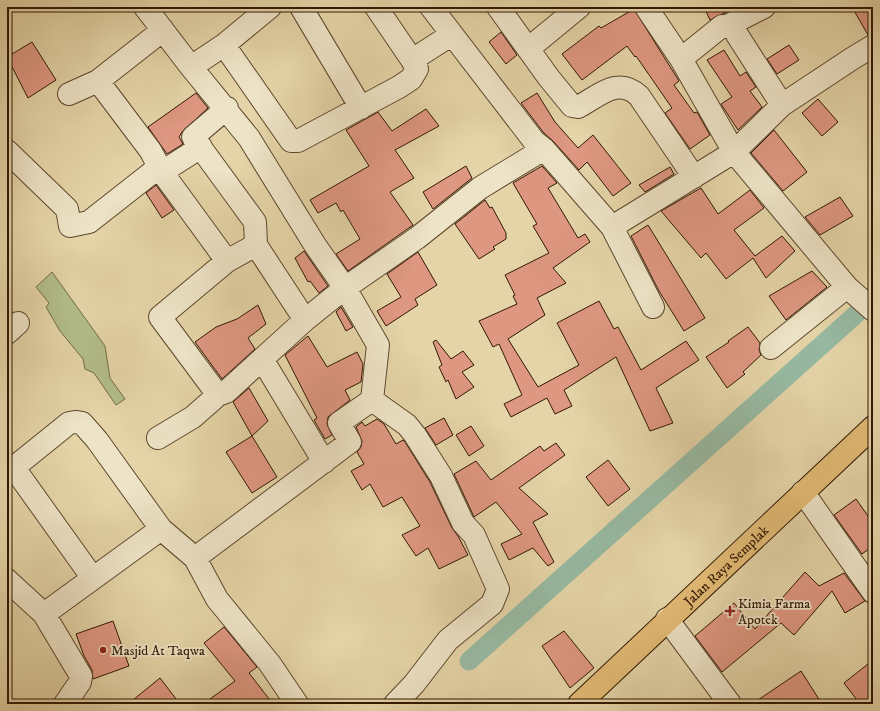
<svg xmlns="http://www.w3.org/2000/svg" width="880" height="711" viewBox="0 0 880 711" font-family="'IM FELL DW Pica',serif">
<rect width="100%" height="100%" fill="#e4d4a7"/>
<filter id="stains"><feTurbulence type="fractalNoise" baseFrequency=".005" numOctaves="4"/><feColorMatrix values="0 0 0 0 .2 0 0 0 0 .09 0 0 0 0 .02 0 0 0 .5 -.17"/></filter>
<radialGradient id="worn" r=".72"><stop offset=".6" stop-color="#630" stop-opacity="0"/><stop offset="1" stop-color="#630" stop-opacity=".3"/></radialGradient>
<!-- green -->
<path fill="#b2bd89" stroke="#726a46" d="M52 272 105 346 110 378 125 399 116 405 94 373 85 369 83 359 60 331 46 307 49 303 36 287Z"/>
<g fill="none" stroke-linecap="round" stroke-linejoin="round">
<!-- canal -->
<path stroke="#97b9a2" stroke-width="19" d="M469 661 873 299"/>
</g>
<!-- building -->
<path fill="#de9781" stroke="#311804" d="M704 7H737L710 20Z
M852 7H873V34L868 35Z
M634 9 679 81 674 85 694 113 697 112 710 135 690 149 665 113 672 108 636 56 635 57 627 46 582 80 562 54 599 26 601 28Z
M501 32 517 55 506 64 489 42Z
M32 42 56 80 28 98 7 57Z
M789 45 799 60 777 74 767 59Z
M724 50 740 76 746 72 756 87 750 91 762 107 738 130 721 104 732 97 707 60Z
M196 93 208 108 182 132 179 137 183 144 167 154 148 127Z
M537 93 555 122 578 148 593 135 631 183 613 196 587 162 579 170 553 141 543 132 521 103Z
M818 99 838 122 822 136 802 113Z
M426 109 439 126 395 150 414 178 390 192 413 225 348 271 336 254 360 239 343 210 341 212 336 203 318 213 310 200 369 166 346 130 378 112 392 131Z
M774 130 807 172 783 191 751 153Z
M466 166 472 178 433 209 423 192Z
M542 166 557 183 548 188 578 238 585 234 590 242 553 268 566 283 537 298 545 315 508 339 538 387 579 365 557 323 599 301 614 329 618 327 641 370 686 341 699 360 656 388 673 423 650 431 616 357 564 390 572 406 555 414 547 398 511 417 504 404 522 395 499 344 493 347 479 321 517 304 513 296 515 295 505 275 549 253 533 226 537 224 513 183Z
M670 167 674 174 645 192 639 185Z
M156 185 174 210 162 218 146 193Z
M701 188 718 214 750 190 764 208 734 230 755 256 782 236 795 251 766 278 753 258 726 279 706 253 701 258 661 211Z
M840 197 853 216 820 235 805 217Z
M485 200 490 208 492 207 506 233V239L493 247 495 249 479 259 455 224Z
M648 225 705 318 684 331 659 291 631 236Z
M304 251 328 286 319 293 310 281 308 282 295 258Z
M418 252 437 285 415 299 418 305 386 326 377 311 401 297 387 274Z
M812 271 827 287 786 320 769 296Z
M258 305 266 324 248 338 255 349 222 379 195 342 216 327 237 319Z
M341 307 353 327 346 331 336 312Z
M748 327 760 343 759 350 761 355 743 372 745 374 727 388 706 357 729 342 728 341Z
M308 336 327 367 357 352 363 364 361 382 345 390 350 400 328 417 327 424 332 435 325 439 314 420 317 418 285 355Z
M436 340 451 359 463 351 474 365 462 372 474 387 456 399 448 380 446 382 439 367 442 365 433 342Z
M249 388 268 421 252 436 233 402Z
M444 418 453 435 436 445 425 428Z
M377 419 384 424 396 444 403 440 405 442 430 482 452 528 458 536 468 555 439 569 428 548 416 556 402 535 420 526 402 497 383 507 370 484 362 490 351 471 364 464 357 452 361 447 362 441 356 427 362 422 365 426Z
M471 426 484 446 469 456 456 435Z
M252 436 277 477 252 493 226 452Z
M556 443 565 455 519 488 548 514 533 522 554 562 548 566 533 548 509 560 501 544 522 534 496 502 474 517 454 474 476 461 491 480 540 446 544 451Z
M608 460 630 489 608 506 586 477Z
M856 499 873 523V546L862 554 834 515Z
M805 572 819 586 844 573 865 601 845 613 832 591 794 635 781 623 722 672 695 636 734 603 755 629Z
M113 621 129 666 93 679 92 670 84 656 76 634Z
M224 627 257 667 249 673 273 704H203L235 681 204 643Z
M564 631 594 668 570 688 542 646Z
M873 660V700L867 704H860L844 683Z
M801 671 822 704H752Z
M160 678 180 704H128Z"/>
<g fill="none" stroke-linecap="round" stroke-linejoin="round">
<defs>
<path id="minor" d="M145 7 191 67 249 138 315 245 345 288 417 238 480 188 544 149
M301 7 361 108
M376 7 412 60
M431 7 534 141 544 149 612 227 653 307
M498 7 549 78 572 106 578 107C599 96 618 76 639 96L694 177
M646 7 681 59 734 152 847 287 873 310
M727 26 764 7
M224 45 291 141H298L399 87 411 79 417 69 412 60 451 35
M528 49 579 7
M681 59 722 26H727L734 30 782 105
M191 67 224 45 270 7
M98 81 150 150 162 172 201 147
M69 94 98 81 163 30
M7 151 67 209 70 226 89 222 154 171 156 164
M162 172 227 261
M612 227 734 152 782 105 853 58 873 46
M256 245 305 320
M7 333 18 323
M771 348 847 287
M262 359 324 462
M218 395 160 317 227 261 256 245 255 222 193 137 227 108
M158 438 193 417 218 395 226 392 305 320 345 288 378 345 372 400 407 425 415 435 441 476 463 523 474 535 498 589 492 604 448 640 414 684 395 704
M14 468 92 577
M7 473 69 423 75 422 82 423 97 440 161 529 195 558 217 599 270 664 297 704
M803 492 873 592
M195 558 350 442 339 423 372 400
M7 580 44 614 81 676 80 682 65 704
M44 614 161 529
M667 619 730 704"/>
<g id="primary">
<path id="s1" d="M579 704 873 427"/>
</g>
</defs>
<!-- minor casing -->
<use href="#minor" stroke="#5e472d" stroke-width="24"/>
<!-- primary casing -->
<use href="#primary" stroke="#311804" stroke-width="24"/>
<!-- minor -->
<use href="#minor" stroke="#ede3c6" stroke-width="22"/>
<!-- primary -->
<use href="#primary" stroke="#e2ba74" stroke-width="22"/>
</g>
<!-- markers -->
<g fill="#8f2418" stroke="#ede3c6" stroke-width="1.5">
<path d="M728 605h4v4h4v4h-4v4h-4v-4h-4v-4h4z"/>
<circle cx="103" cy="650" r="4"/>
</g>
<g text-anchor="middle" stroke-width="3.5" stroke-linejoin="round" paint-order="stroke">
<!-- street labels -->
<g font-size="14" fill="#311804" stroke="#ede3c6">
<text dy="5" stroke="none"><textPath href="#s1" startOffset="202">Jalan Raya Semplak</textPath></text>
</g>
<!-- poi labels -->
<g font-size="14" fill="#311804" stroke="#ede3c6" text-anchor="start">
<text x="738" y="608">Kimia Farma<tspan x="738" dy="16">Apotek</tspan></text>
<text x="111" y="655">Masjid At Taqwa</text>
</g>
</g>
<!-- margin -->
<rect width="880" height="711" fill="none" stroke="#e4d4a7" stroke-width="24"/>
<rect x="8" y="8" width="864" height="695" fill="none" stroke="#311804" stroke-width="2"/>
<rect x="12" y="12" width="856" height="687" fill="none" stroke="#311804"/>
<rect width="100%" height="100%" filter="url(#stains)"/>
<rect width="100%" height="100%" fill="url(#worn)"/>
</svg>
